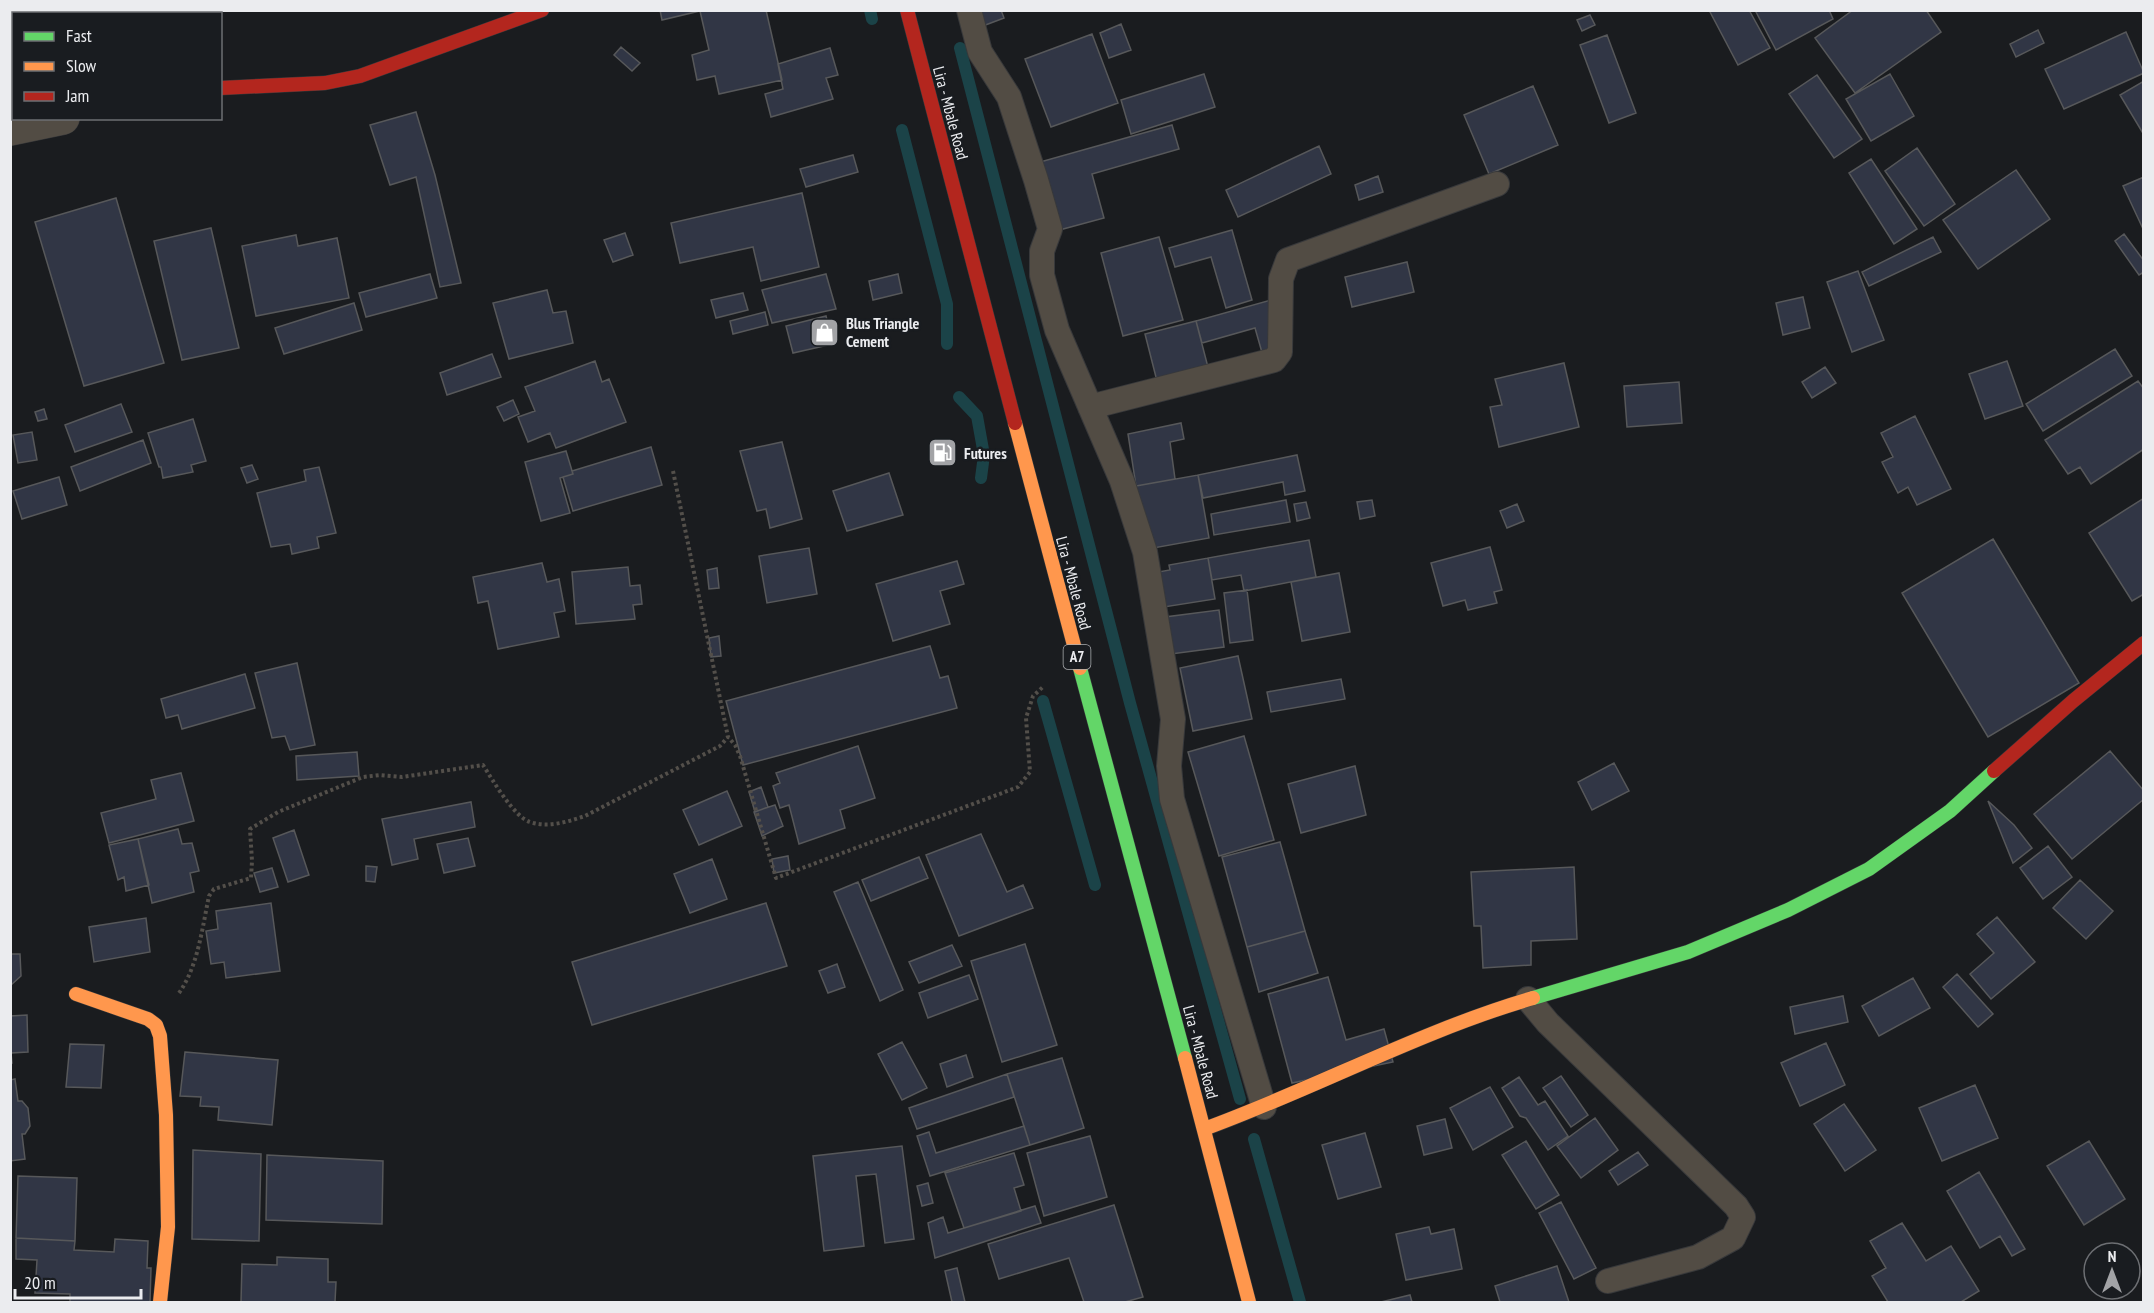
<svg xmlns="http://www.w3.org/2000/svg" width="2154" height="1313" viewBox="0 0 2154 1313" font-family="'PT Sans Narrow',sans-serif">
<rect width="100%" height="100%" fill="#1a1c1f"/>
<g fill="none" stroke-linecap="round" stroke-linejoin="round">
<!-- stream -->
<path stroke="#1b4348" stroke-width="12" d="M870 10 872 19
M73 14 78 10
M10 35 14 34
M960 48 1130 703 1240 1099
M902 130 947 304V344
M959 397 977 416 984 455 981 478
M1043 701 1095 885
M1254 1139 1300 1302"/>
</g>
<!-- building -->
<path fill="#313645" stroke="#57585a" stroke-width="1.5" d="M660 10H766L782 80 719 94 715 76 697 80 692 55 709 50 700 11 662 20Z
M1001 10 1004 18 967 32 960 11Z
M1709 10H1749L1770 48 1738 65Z
M1755 10H1829L1833 19 1776 50Z
M1853 10H1926L1941 32 1855 93 1815 38Z
M1590 15 1595 25 1582 31 1577 20Z
M1121 24 1131 50 1109 58 1100 33Z
M2038 30 2044 43 2016 57 2010 44Z
M2126 32 2144 73 2064 109 2045 69Z
M1092 34 1118 103 1051 127 1025 59Z
M1607 35 1636 113 1609 123 1580 45Z
M621 47 640 63 632 71 614 55Z
M830 48 838 75 826 78 833 99 771 117 765 94 783 89 778 64Z
M1204 74 1215 107 1131 134 1121 100Z
M1890 74 1914 116 1871 141 1846 99Z
M1817 75 1862 139 1834 158 1789 94Z
M2144 81V135L2120 95Z
M1533 86 1558 145 1489 174 1464 115Z
M416 112 435 175 461 283 440 287 416 177 390 185 370 125Z
M1172 125 1179 149 1092 174 1104 218 1052 232 1033 164Z
M1319 146 1331 174 1238 217 1226 190Z
M1917 148 1955 204 1924 226 1885 171Z
M853 155 858 172 806 187 800 169Z
M1871 159 1917 229 1894 244 1849 173Z
M2016 170 2050 219 1978 269 1943 220Z
M1378 176 1383 192 1359 200 1355 185Z
M2144 177V231L2123 186Z
M802 193 819 267 761 281 753 247 680 263 671 223Z
M116 198 164 363 84 386 35 222Z
M211 228 239 348 182 360 154 241Z
M1232 230 1252 300 1226 308 1211 257 1175 267 1169 248Z
M625 233 633 255 613 262 604 240Z
M2124 234 2144 261V272L2139 275 2115 241Z
M296 235 298 246 337 238 349 298 256 316 242 246Z
M1159 237 1183 320 1123 336 1101 253Z
M1933 237 1941 252 1869 286 1862 272Z
M1407 262 1414 292 1352 307 1345 277Z
M1858 271 1884 340 1852 352 1827 282Z
M430 274 437 298 366 317 359 293Z
M826 274 836 309 772 323 762 290Z
M898 274 902 293 873 300 869 281Z
M547 290 553 313 566 311 573 343 509 359 493 303Z
M743 293 748 310 716 318 711 300Z
M1803 297 1810 328 1783 335 1776 303Z
M1275 299 1291 356 1265 363 1255 328 1202 343 1196 321Z
M354 303 362 330 284 354 275 328Z
M765 312 768 325 733 334 730 321Z
M826 316 833 344 793 353 786 326Z
M1196 321 1210 375 1159 389 1145 334Z
M2115 349 2132 376 2043 431 2026 404Z
M492 354 501 377 447 395 440 373Z
M595 361 602 382 609 379 626 422 556 448 550 433 528 442 518 417 535 411 525 387Z
M2007 361 2023 406 1985 419 1969 374Z
M1564 363 1579 427 1499 447 1490 407 1502 405 1495 379Z
M1825 367 1836 383 1812 398 1802 382Z
M2138 381 2144 389V449L2091 484 2080 467 2068 474 2045 440Z
M1679 382 1682 423 1627 427 1624 386Z
M513 400 519 414 504 421 497 407Z
M121 404 132 432 75 452 65 425Z
M44 409 47 419 38 421 35 412Z
M1915 416 1951 489 1917 505 1908 487 1898 493 1882 462 1893 457 1881 433Z
M193 419 206 461 191 465 193 472 163 478 161 467H159L148 433Z
M1181 423 1184 439 1170 442 1175 479 1136 486 1128 434Z
M32 432 37 460 18 463 13 435Z
M143 440 151 463 80 491 71 467Z
M782 442 802 519 770 528 766 509 757 511 740 451Z
M651 447 662 485 573 511 563 477 573 474 572 471Z
M566 451 573 474 560 478 570 513 541 521 525 462Z
M1297 455 1305 491 1285 495 1283 482 1203 498 1198 475Z
M252 465 258 479 247 483 241 468Z
M319 467 336 533 317 537 319 548 292 554 290 544 271 547 257 493 306 481 304 470Z
M889 473 903 515 847 531 833 491Z
M1198 475 1209 538 1148 549 1136 486Z
M59 477 67 505 22 519 13 491Z
M2144 498V594L2132 601 2089 533Z
M1286 500 1290 522 1214 535 1211 514Z
M1372 500 1375 516 1360 519 1357 502Z
M1306 502 1310 518 1297 521 1294 504Z
M1517 504 1524 521 1507 528 1500 511Z
M1993 539 2079 683 1988 737 1902 593Z
M1309 540 1316 577 1244 591 1241 575 1212 580 1208 558Z
M1490 547 1502 590 1494 592 1497 603 1468 610 1465 600 1443 606 1431 563Z
M809 548 817 594 767 603 759 556Z
M1208 558 1215 599 1164 607 1158 572 1170 570 1169 565Z
M957 561 964 584 940 591 950 624 893 641 876 584Z
M542 563 547 582 559 579 565 611 554 613 559 637 498 649 488 601 478 603 473 577Z
M628 567 630 586 640 585 642 604 633 605 635 619 576 624 572 572Z
M717 568 719 588 709 589 707 570Z
M1339 573 1350 632 1302 641 1291 582Z
M1247 590 1253 640 1230 643 1224 593Z
M1219 610 1224 647 1171 654 1165 617Z
M719 636 721 656 711 657 709 638Z
M930 646 940 678 948 676 957 708 743 765 726 701Z
M1238 656 1252 719 1193 731 1180 668Z
M297 663 315 745 290 750 285 736 272 738 255 673Z
M245 674 255 708 182 729 178 715 166 718 161 699Z
M1341 679 1345 699 1271 712 1267 692Z
M1244 736 1274 840 1219 856 1188 752Z
M858 746 875 798 840 810 845 828 799 844 789 805 780 808 773 786 780 783 776 773Z
M2110 751 2144 791V799L2072 859 2034 814Z
M357 752 359 776 297 780 296 756Z
M1614 763 1629 791 1592 810 1578 782Z
M1355 766 1366 815 1301 833 1288 784Z
M181 773 194 821 109 843 101 813 156 799 151 780Z
M761 787 768 807 755 812 749 792Z
M727 791 742 826 699 845 683 810Z
M1988 801 2014 825 2032 848 2013 863Z
M471 802 475 827 414 839 418 859 392 865 382 819Z
M775 805 783 826 762 836 754 812Z
M178 829 182 844 192 843 199 871 190 873 194 892 152 903 138 839Z
M294 830 309 875 288 882 273 838Z
M981 834 1007 892 1023 885 1033 908 959 936 926 855Z
M468 838 475 866 444 873 437 844Z
M138 839 149 885 126 891 124 877 118 880 109 845Z
M1280 842 1305 931 1247 947 1222 857Z
M2048 846 2072 877 2043 899 2020 868Z
M788 856 790 870 774 873 772 859Z
M919 857 928 878 871 901 862 880Z
M712 859 727 899 690 913 674 874Z
M366 866 377 867 375 882 366 881Z
M1574 867 1577 939 1531 941V965L1483 968 1481 926H1474L1471 872Z
M272 868 278 887 260 892 254 873Z
M2080 880 2113 911 2086 939 2053 908Z
M858 882 903 990 880 1001 834 892Z
M271 903 280 971 226 978 224 962 211 964 206 931 218 929 216 911Z
M766 903 787 966 592 1025 572 962Z
M1997 917 2035 962 1991 999 1970 974 1994 953 1977 934Z
M146 918 150 952 94 962 89 927Z
M1305 931 1318 973 1259 992 1247 947Z
M1025 944 1057 1045 1002 1062 971 961Z
M952 945 962 966 919 983 909 962Z
M10 954H20L21 976 11 985 10 1000Z
M837 964 845 987 828 993 819 971Z
M1957 974 1993 1014 1978 1027 1943 987Z
M969 975 978 999 928 1018 919 993Z
M1328 977 1346 1040 1384 1029 1393 1062 1292 1083 1268 994Z
M1913 978 1930 1008 1879 1036 1862 1006Z
M1843 996 1848 1022 1795 1034 1790 1007Z
M27 1015 28 1052 11 1053 12 1063H10V1016Z
M902 1042 927 1088 902 1100 878 1054Z
M1826 1043 1845 1085 1800 1106 1781 1063Z
M70 1044 104 1045 101 1088 66 1087Z
M185 1052 278 1060 272 1125 218 1120 219 1107 200 1106 201 1097 180 1096Z
M966 1055 973 1077 947 1087 940 1064Z
M1062 1058 1084 1128 1030 1145 1007 1074Z
M1007 1074 1014 1097 917 1129 909 1108Z
M1561 1076 1588 1115 1571 1127 1543 1088Z
M1519 1077 1538 1105 1545 1101 1568 1136 1548 1150 1526 1118 1520 1116 1502 1088Z
M15 1079 18 1101H22L28 1108 30 1126 25 1134H22L25 1159 10 1161V1080Z
M1975 1085 1998 1138 1942 1161 1919 1108Z
M1490 1087 1513 1127 1473 1150 1450 1108Z
M1844 1104 1876 1150 1845 1171 1814 1124Z
M1595 1118 1618 1150 1581 1178 1557 1146Z
M1445 1119 1452 1148 1424 1155 1417 1126Z
M1024 1126 1030 1145 930 1176 917 1136 929 1132 936 1153Z
M1365 1133 1381 1187 1338 1199 1322 1145Z
M1090 1136 1107 1197 1044 1216 1027 1153Z
M1526 1141 1559 1195 1536 1209 1502 1155Z
M2089 1141 2125 1199 2084 1225 2047 1166Z
M902 1146 914 1239 885 1243 876 1174 856 1176 864 1246 824 1251 813 1156Z
M193 1150 261 1154 259 1241 192 1239Z
M1638 1152 1648 1165 1618 1185 1609 1171Z
M1014 1153 1024 1185 1014 1188 1021 1211 964 1228 945 1173Z
M267 1155 383 1161 382 1224 266 1220Z
M1979 1172 2025 1249 2012 1256 2000 1236 1980 1248 1947 1191Z
M18 1176 77 1178 75 1241 16 1238Z
M928 1183 933 1203 922 1206 917 1186Z
M1561 1202 1596 1268 1574 1279 1539 1213Z
M1114 1205 1143 1297 1125 1302H1084L1069 1258 999 1279 988 1244Z
M1035 1206 1041 1223 935 1258 928 1223 943 1217 948 1233Z
M1902 1223 1926 1261 1951 1246 1979 1291 1961 1302H1888L1872 1276 1886 1268 1870 1241Z
M1429 1227 1431 1234 1454 1229 1462 1269 1406 1280 1396 1234Z
M16 1238 75 1241 74 1250 114 1252 115 1239 148 1241 147 1268H151L150 1302H70V1294L35 1293 37 1260 16 1259Z
M277 1257 328 1259V1282H336L335 1302H241L242 1264 277 1265Z
M1557 1266 1569 1302H1500L1495 1286Z
M957 1268 965 1302H952L945 1271Z
M1410 1295 1412 1302H1381Z"/>
<g fill="none" stroke-linecap="round" stroke-linejoin="round">
<defs>
<path id="lane" d="M969 10 980 52 1009 97 1036 180 1050 229 1042 251V275L1057 330 1122 481 1145 552 1173 719 1169 766 1172 799 1264 1107
M1090 407 1274 360 1280 352 1281 279 1288 260 1497 184
M1528 999 1548 1023 1736 1206 1743 1217 1733 1238 1698 1257 1608 1281"/>
<path id="street" d="M10 129 63 118"/>
<path id="fast" d="M1080 668 1185 1058
M1533 998 1688 952 1788 910 1869 869 1950 811 1994 771"/>
<path id="slow" d="M1015 423 1080 668
M76 994 148 1019 156 1025 160 1036 166 1115 168 1227 160 1302
M1185 1058 1249 1302
M1204 1129C1314 1089 1420 1031 1533 998"/>
<path id="jam" d="M907 10 1015 423
M220 88 325 83 360 76 542 10
M1994 771 2073 701 2144 643"/>
</defs>
<!-- lane casing -->
<use href="#lane" stroke="#38393b" stroke-width="26"/>
<!-- street casing -->
<use href="#street" stroke="#38393b" stroke-width="34"/>
<!-- fast casing -->
<use href="#fast" stroke="#38393b" stroke-width="15"/>
<!-- slow casing -->
<use href="#slow" stroke="#38393b" stroke-width="15"/>
<!-- jam casing -->
<use href="#jam" stroke="#38393b" stroke-width="15"/>
<!-- path -->
<path stroke="#534f4a" stroke-width="4" stroke-dasharray="3 3" stroke-linecap="butt" d="M673 471 728 737 735 745 740 756 776 878 1018 787 1030 772 1026 718 1033 696 1044 686
M179 993C198 966 202 929 209 896L214 889 251 878 252 861 250 829 278 812 363 777 380 775 402 777 483 765C492 779 514 817 530 822 548 828 567 822 585 816L720 746 728 737"/>
<!-- lane -->
<use href="#lane" stroke="#524c44" stroke-width="24"/>
<!-- street -->
<use href="#street" stroke="#524c44" stroke-width="33"/>
<!-- fast -->
<use href="#fast" stroke="#63d668" stroke-width="14"/>
<!-- slow -->
<use href="#slow" stroke="#ff974d" stroke-width="14"/>
<!-- jam -->
<use href="#jam" stroke="#b3261e" stroke-width="14"/>
</g>
<!-- icons -->
<defs>
<symbol id="shop-square" viewBox="-11 -11 22 22"><rect x="-9" y="-9" width="18" height="18" rx="4" fill="#a2a3a6" stroke="#191c20"/><path d="M-5-2.5h2.3a2.7 3.5 0 0 1 5.4 0H5L5.5 6h-11ZM-1.5-2.5h3a1.5 2.3 0 0 0-3 0Z" fill="#fff"/></symbol>
<symbol id="fuel-square" viewBox="-11 -11 22 22"><rect x="-9" y="-9" width="18" height="18" rx="4" fill="#a2a3a6" stroke="#191c20"/><path d="M-5.5-6h7V0h2V4h1.3V-2.5L3-4.5l.8-.8L6-3V5H2.5V1h-1V6h-7ZM-4.2-4.7v3.2H.2V-4.7Z" fill="#fff"/></symbol>
</defs>
<g fill-rule="evenodd">
<use href="#shop-square" x="808" y="316" width="33" height="33"/>
<use href="#fuel-square" x="926" y="436" width="33" height="33"/>
</g>
<g text-anchor="middle" stroke-width="5" stroke-linejoin="round" paint-order="stroke">
<!-- shield labels -->
<rect fill="#191c20" stroke="#acaeb1" stroke-width="1.5" x="1063.5" y="645" width="27" height="24" rx="4.5"/>
<g font-size="15" font-weight="bold" fill="#ebecef">
<text x="1077" y="662">A7</text>
</g>
<!-- street labels -->
<g font-size="16" fill="#ebecef" stroke="#191c20">
<text transform="translate(951 113) rotate(75)" y="6">Lira - Mbale Road</text>
<text transform="translate(1074 583) rotate(75)" y="6">Lira - Mbale Road</text>
<text transform="translate(1201 1052) rotate(75)" y="6">Lira - Mbale Road</text>
</g>
<!-- poi labels -->
<g font-size="16" font-weight="bold" fill="#ebecef" stroke="#191c20" text-anchor="start">
<text x="846" y="329">Blus Triangle<tspan x="846" dy="18">Cement</tspan></text>
<text x="964" y="459">Futures</text>
</g>
</g>
<!-- border -->
<rect width="2154" height="1313" fill="none" stroke="#ebecef" stroke-width="24"/>
<!-- legend -->
<rect x="12" y="12" width="210" height="108" fill="#191c20" stroke="#6d6f73" stroke-width="1.5"/>
<rect x="24" y="32" width="30" height="9" fill="#63d668" stroke="#6d6f73" stroke-width="1.5"/>
<text x="66" y="42" font-size="18" fill="#ebecef">Fast</text>
<rect x="24" y="62" width="30" height="9" fill="#ff974d" stroke="#6d6f73" stroke-width="1.5"/>
<text x="66" y="72" font-size="18" fill="#ebecef">Slow</text>
<rect x="24" y="92" width="30" height="9" fill="#b3261e" stroke="#6d6f73" stroke-width="1.5"/>
<text x="66" y="102" font-size="18" fill="#ebecef">Jam</text>
<!-- north arrow -->
<g transform="translate(2112 1271)"><circle r="28" fill="#191c20" stroke="#6d6f73" stroke-width="1.5"/>
<path d="M0-4.5L10 22L0 15L-10 22Z" fill="#a2a3a6"/>
<text y="-9" font-size="16" font-weight="bold" text-anchor="middle" fill="#ebecef">N</text>
</g>
<!-- scale -->
<path d="M15 1289v9h126v-9" fill="none" stroke="#ebecef" stroke-width="3"/>
<text x="24" y="1289" font-size="18" fill="#ebecef" stroke="#191c20" stroke-width="4.5" paint-order="stroke">20 m</text>
</svg>
